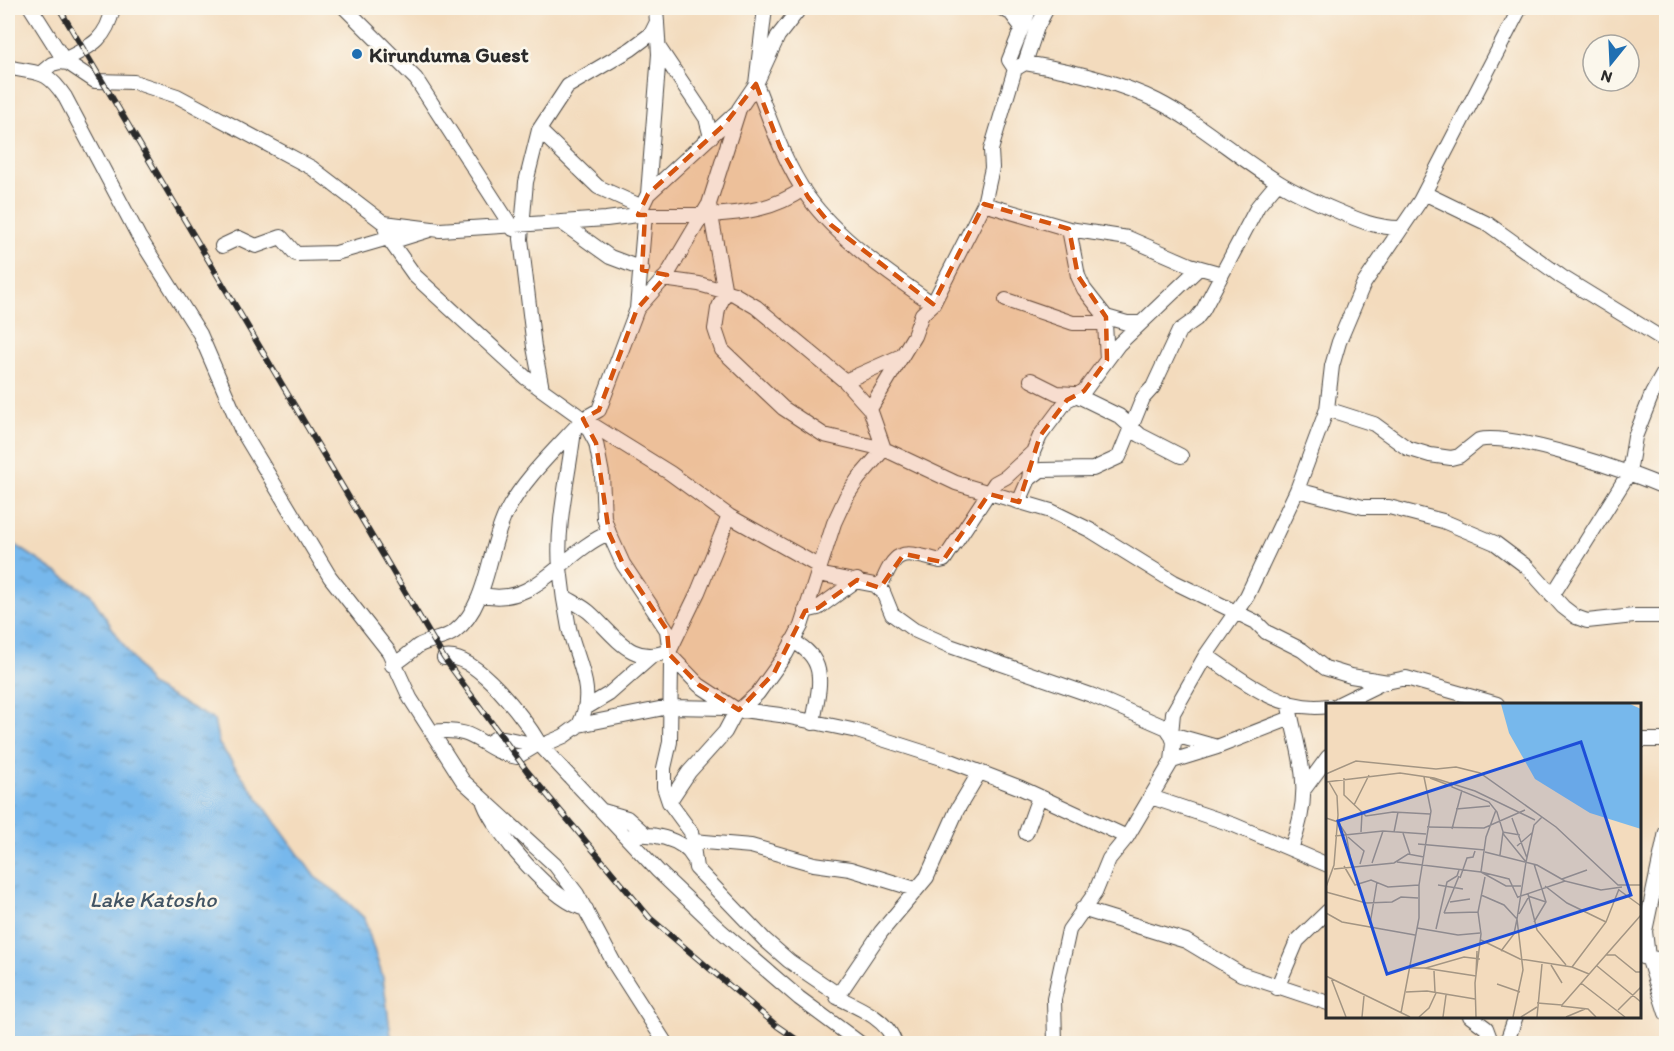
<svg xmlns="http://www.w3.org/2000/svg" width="1674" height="1051" font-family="Itim,sans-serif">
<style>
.water{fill:url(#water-ripples);stroke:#51728c;stroke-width:1.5}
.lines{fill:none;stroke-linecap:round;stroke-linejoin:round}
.street-casing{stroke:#494541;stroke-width:16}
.street{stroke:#fff;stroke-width:14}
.rail-casing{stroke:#2b2b2b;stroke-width:6}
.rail{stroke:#fbf7ec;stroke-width:4;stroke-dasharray:11;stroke-linecap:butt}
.marked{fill:#d5540f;fill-opacity:0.2;stroke:#d5540f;stroke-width:4.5;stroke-dasharray:12 8;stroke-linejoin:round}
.poi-dot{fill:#1f6fb2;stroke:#fbf7ec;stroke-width:2}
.labels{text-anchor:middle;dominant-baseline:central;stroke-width:5;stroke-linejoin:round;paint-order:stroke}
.poi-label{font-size:21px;font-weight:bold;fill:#2b2b2b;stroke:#fbf7ec;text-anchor:start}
.water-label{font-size:22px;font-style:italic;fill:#425565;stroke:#fbf7ec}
.inset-road{fill:none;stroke:#a39583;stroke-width:1.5}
.view{fill:#1d4ed8;fill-opacity:0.15;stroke:#1d4ed8;stroke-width:3}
.inset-edge{fill:none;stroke:#2b2b2b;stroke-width:3}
</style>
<defs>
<pattern id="water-ripples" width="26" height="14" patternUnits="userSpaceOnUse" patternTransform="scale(1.5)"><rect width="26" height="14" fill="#77b8ec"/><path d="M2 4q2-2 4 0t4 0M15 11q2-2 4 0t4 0" fill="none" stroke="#6296bf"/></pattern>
</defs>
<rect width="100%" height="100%" fill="#fbf7ec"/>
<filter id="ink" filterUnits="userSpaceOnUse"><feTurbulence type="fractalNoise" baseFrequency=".0167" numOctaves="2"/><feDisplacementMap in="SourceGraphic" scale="12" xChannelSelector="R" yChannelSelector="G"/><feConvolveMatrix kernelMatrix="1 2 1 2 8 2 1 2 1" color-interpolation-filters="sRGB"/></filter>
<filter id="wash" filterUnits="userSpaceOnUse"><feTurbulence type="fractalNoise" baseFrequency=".008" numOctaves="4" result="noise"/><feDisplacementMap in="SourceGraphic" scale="24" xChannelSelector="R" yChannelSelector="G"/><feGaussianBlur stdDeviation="1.35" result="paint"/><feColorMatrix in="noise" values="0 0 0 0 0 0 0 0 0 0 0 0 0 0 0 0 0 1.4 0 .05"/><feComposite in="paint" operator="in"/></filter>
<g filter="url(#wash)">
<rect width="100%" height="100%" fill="#f3dbbd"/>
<path class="water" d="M8 540 90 594 150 685 214 720 219 744 315 877 339 894 364 918 383 978 392 1043H8Z"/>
</g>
<g filter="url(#ink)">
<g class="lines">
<defs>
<path id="street" d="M31 8 64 60
M345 8 416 79 513 229
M765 8 756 84 739 109 709 204 667 275 637 309 599 410 583 419 596 443 602 474 604 518 609 533 623 564 667 630 671 662 670 742 664 768V787L669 802 691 832 696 868 765 940 789 961 836 993 837 997C858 1007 889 1020 895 1044
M800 8 778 36 756 84C771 122 784 163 808 197 838 239 891 275 933 304
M1001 8 1011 13 1021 26
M659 48 706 118 711 137
M60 62C89 47 106 42 113 8
M1025 63 1037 27 1047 8
M8 67C38 75 45 67 65 97L139 237 200 334 241 429 330 577 389 652 410 698 463 781 555 865 577 894 614 963 666 1044
M1015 69 1025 63C1067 70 1119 82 1157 101 1200 123 1237 157 1278 182 1296 193 1316 202 1335 210 1358 220 1376 228 1400 228
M41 73 52 64 60 62 68 63 95 81 134 82 177 96 312 168 384 223 440 230 606 219 638 215H703
M539 130 598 187 640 206
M1424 193 1488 224 1562 277 1666 341
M648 194 736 113
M984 204 1069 229 1128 238 1190 265 1222 274
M638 215 648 194 659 54 656 8
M710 215C743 213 775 209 803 189
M561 222 610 257 642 269
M384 223 388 238 415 276 526 378 583 419 670 473 729 516 820 567
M1069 229 1078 276 1084 289 1106 317
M222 246 239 238 256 246 281 237 296 254 336 253 388 238 400 239 429 230
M663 279 699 284 734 294 756 307 845 381 861 399 870 409 884 449 956 483 1051 511 1090 530 1174 582 1256 622 1266 632 1302 650 1325 668 1351 676 1388 682
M1006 300 1073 323H1105L1106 317 1127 323H1139
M637 309 645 215
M1105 323 1107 360
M1031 380 1057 393 1074 394 1119 416 1140 435 1181 456
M845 381 899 357
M542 389 534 347 521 239 526 182 539 130 568 86 631 49 651 34 657 22
M870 409 914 336 922 314 933 304 984 204 992 168 991 150 1015 69 1009 60 1030 8
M1327 409 1374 424 1407 448 1430 455 1451 458 1459 456 1479 440C1512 432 1632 472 1666 488
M574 430C569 475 556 523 560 568 562 588 565 608 569 628 577 662 597 691 579 725
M1029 479 1033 452 1040 436 1067 400 1084 391 1118 345 1199 268
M1297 490 1363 507H1389L1443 521 1495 543 1527 567 1563 607 1576 617 1587 621 1634 616H1666
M1019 502 1029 479 1041 470 1093 469 1119 457 1143 398 1153 387 1179 331 1196 319 1203 310 1258 206 1278 182
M818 574 875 585 883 592 892 614 914 630 950 646 1091 695 1167 728 1171 734 1217 747
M880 588C896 547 902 551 940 561L944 560 995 483 1006 477 1033 452
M480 594C535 610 563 551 609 533
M1552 596 1629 473 1635 437 1652 394 1666 369
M565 597C573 602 582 606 589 612 615 635 632 668 670 650L698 592 729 516
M805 611 818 608 857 580
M792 641C831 660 818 690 813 723
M669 654 699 685 734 708
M1206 655C1242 680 1281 713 1328 706
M444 658C476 651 526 721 541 746L658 871 720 930 799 998 861 1044
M392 665C403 660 409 653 418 646 430 639 444 640 455 631 489 605 488 546 507 511 525 477 558 447 583 419
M1288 702C1300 762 1314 788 1291 849
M1339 704 1382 683 1406 678 1497 704
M587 707 609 694 651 657
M433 732C479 726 479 750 517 757L537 745
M1640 740H1666
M486 744 496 738H504L541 746 564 736 579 725 669 707 727 708 780 715 857 731 951 761 1021 788 1127 837
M1172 761 1217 747 1291 718
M1305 788 1328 757
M1151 797 1234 825 1328 865
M669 802 689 772 725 732 734 715 758 693 786 654 801 626 834 523 846 497 858 479 884 449 824 435 783 408 722 350 715 329 718 309 725 293 709 204
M484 803C496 834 553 902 586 909
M603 811 627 818 645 834
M1666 832 1645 931 1648 957 1666 1013
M1026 833 1039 797
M627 837C649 831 683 838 694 859
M693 841 751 846 814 864 850 869 915 889
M1082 909 1186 941 1241 974 1328 1003
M1642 957 1666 960
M1277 988 1297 941 1328 911
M837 997 881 932 927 877 957 810 979 773
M1470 1016 1486 1028 1492 1044
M1055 1044 1054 999 1069 930 1095 893 1109 859 1127 837 1172 761 1174 742 1171 734 1173 713 1206 655 1247 596 1297 490 1327 409 1332 366 1339 342 1363 285 1420 201 1520 8
M1506 1044 1516 1016"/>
</defs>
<use href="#street" class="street-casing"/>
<use href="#street" class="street"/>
<defs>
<path id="rail" d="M59 8 444 658 527 771 650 918 777 1026 803 1044"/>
</defs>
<use href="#rail" class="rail-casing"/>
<use href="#rail" class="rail"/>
</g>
</g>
<path class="marked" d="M756 84 780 147 808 197 831 225 933 304 984 204 1069 229 1078 276 1106 317 1107 360 1084 391 1067 400 1040 436 1019 502 989 494 942 562 904 554 880 588 857 580 818 608 805 611 774 673 739 710 699 685 669 654 667 630 623 564 609 533 596 443 583 419 599 410 637 309 667 275 642 270 645 215H638L648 194 725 124Z"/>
<circle class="poi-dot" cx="357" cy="54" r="6"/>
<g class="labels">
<g class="poi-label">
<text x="369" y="54">Kirunduma Guest</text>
</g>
<g class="water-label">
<text x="153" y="899">Lake Katosho</text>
</g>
</g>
<g transform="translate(1326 703)">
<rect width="315" height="315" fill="#f3dbbd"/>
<path d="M175 1H304L315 6V126L264 110 209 76 183 30Z" fill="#77b8ec"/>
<path class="inset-road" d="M0 71 30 58 110 66 130 64 154 70 230 124 292 182H315M18 75V92L40 113 67 109 104 111M104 75 125 83M0 79 74 70 108 75 149 88 209 117M125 79 126 84 163 99 171 109 178 132 200 159 191 216 197 267 187 314M28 102 43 72M130 106 164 103M170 107 160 134 155 169 183 176 192 195M0 115 12 119 20 131 26 164M186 115 201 155M101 124 158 125 199 107M126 126 136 87M35 129 36 110M68 129 72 109M77 130 84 151M9 133 57 128 100 131M22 134 38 148 34 161M92 141 159 147M191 143 207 129M159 149 211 162 239 178M174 152 177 129 194 132M71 159 155 169 180 183H195M200 159 208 122 216 114M46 160 57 128M208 161 220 199 208 219M18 163 29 182 45 177 62 184 93 182M8 166 68 160 82 151 98 154M134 175 141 155 147 154 149 148M236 176 261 167M112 182 137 186M219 183 241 200 280 219M0 184 8 162 12 112 11 93 3 79M293 187 315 203M0 189 40 200 66 199 75 194 92 195M202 191 211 227 240 262M155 192 178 202 191 216 188 231 175 248M202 193 220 199M192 194 239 178 275 187 296 184M124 199 144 196M0 210 16 219 89 232M118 210 133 173M118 210 152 209M193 211 202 195M44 221 51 179M91 225 132 232 154 230M110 226 121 179 131 173 133 167M155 237 194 256 246 264 263 271M280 252H289L310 269H315M225 262 236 280M271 263 315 299M246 264 280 219 293 186M83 265H100L138 254 154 256M98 265 150 273M108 268 109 289M150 271 151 248M0 273 84 314M5 275 20 314M255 280 299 314M171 281 194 289M80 289 101 288 149 296M211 300 236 302 315 212M235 303 262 306 270 314M292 307 315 284M75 310 93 215V182L105 108 98 74M36 314 38 293M93 314 103 305 110 290M117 314 120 292M150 314 149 280 155 231 152 209 159 174M195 314 211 304M211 314 216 261M240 314 259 306"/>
<path class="view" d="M255 39 305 192 61 271 12 118Z"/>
<rect width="315" height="315" class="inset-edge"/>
</g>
<rect width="1674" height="1051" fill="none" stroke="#fbf7ec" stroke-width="30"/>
<g transform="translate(1611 63) rotate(198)"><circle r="28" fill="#fbf7ec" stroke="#a8a59f" stroke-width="1.5"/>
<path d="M0-4.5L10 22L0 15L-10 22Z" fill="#1f6fb2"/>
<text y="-9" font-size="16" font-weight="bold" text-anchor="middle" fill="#2b2b2b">N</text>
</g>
</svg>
